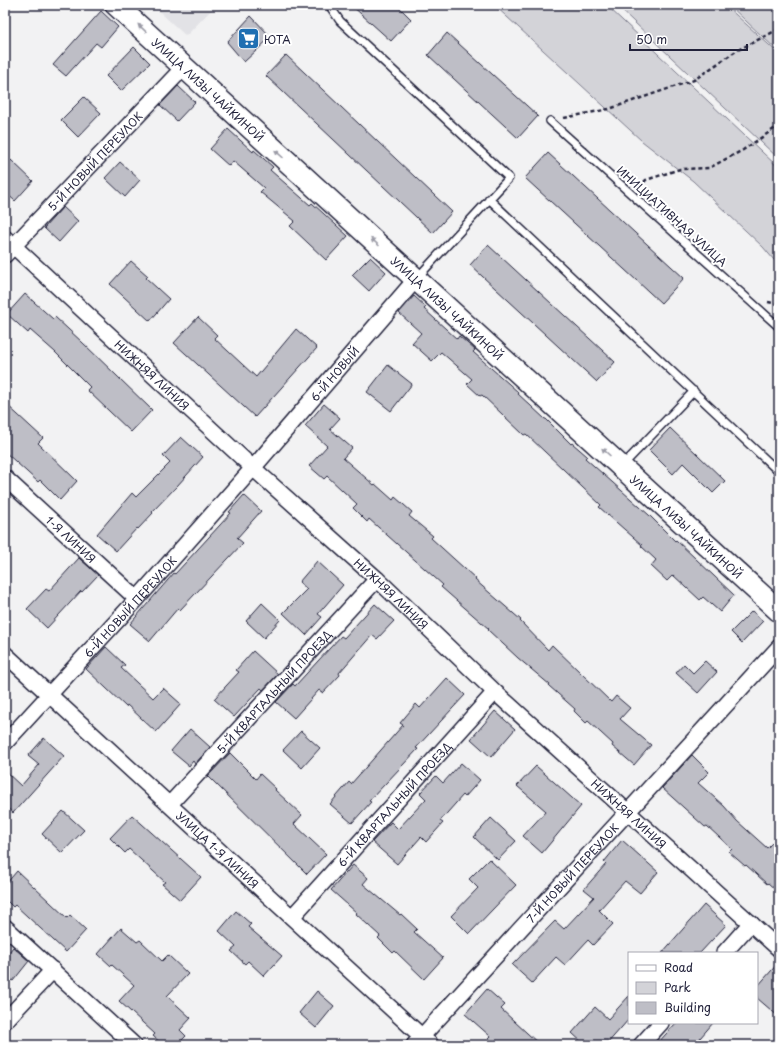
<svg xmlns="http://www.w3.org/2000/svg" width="784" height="1050" font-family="'Playpen Sans',sans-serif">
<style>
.built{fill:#e2e2e6}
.green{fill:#d3d3d8;stroke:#7a7a8a}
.building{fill:#bebec6;stroke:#22223b}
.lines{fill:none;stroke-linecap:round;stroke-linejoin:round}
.service-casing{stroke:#22223b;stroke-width:10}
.minor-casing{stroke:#22223b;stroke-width:18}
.secondary-casing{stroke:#22223b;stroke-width:24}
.path{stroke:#22223b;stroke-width:2.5;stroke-dasharray:4 3;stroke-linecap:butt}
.service{stroke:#fff;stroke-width:7}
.minor{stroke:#fff;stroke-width:15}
.secondary{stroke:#fff;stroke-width:21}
.oneway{fill:#9c9ca7}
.labels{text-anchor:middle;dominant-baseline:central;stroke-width:4;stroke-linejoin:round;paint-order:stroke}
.poi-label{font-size:11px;fill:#22223b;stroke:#fff;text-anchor:start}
.street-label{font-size:11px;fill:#22223b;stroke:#fff}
</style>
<rect width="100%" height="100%" fill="#f2f2f3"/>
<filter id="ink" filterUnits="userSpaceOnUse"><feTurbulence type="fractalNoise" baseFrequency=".025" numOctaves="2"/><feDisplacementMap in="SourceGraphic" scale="8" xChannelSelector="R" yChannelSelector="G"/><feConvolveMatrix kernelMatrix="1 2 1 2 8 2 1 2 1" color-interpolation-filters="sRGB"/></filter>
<g filter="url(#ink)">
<path class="built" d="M152 5H216L186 36Z"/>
<path class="green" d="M494 5H606L779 168V263L774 260 763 247 693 181 642 141Z
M616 5H725L779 54V159Z
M729 5H779V52Z"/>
<path class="building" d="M351 5H397L411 19 391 41Z
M101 11 118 27 101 47 96 43 66 76 53 65Z
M251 16 271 37 244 62 227 42Z
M447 33 538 116 518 138 428 55Z
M134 47 150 63 121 91 106 76Z
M286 55 452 212 433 233 266 76Z
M178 86 195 102 177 121 160 105Z
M84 97 101 113 78 137 61 120Z
M228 129 253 152 254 150 273 167 270 170 310 205 312 203 348 236 326 260 290 226 295 221 260 192 264 188 233 161 229 166 210 149Z
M548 153 684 278 661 303 525 178Z
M11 160 33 181 15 201 5 192V166Z
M120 162 140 180 125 197 105 178Z
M63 207 78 221 59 242 44 228Z
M488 245 615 362 597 382 470 265Z
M370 257 386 272 369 291 352 275Z
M131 261 148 276 146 278 169 299 150 321 110 284Z
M25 294 53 319 55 317 82 342 152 410 131 432 87 390 90 387 55 352 30 330 28 333 7 314Z
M414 296 426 307 424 309 457 339 459 336 475 350 473 352 518 392 517 393 545 419H546L571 444 572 443 587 456 585 458 649 515 675 541 676 540 734 595 720 612 703 597 700 600 673 575 667 581 651 566 656 560 641 546 642 545 599 507 601 505 526 434 524 435 482 395 480 396 467 384 472 379 441 352 432 361 412 343 421 333 399 313Z
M198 317 217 335 214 338 256 377 296 329 317 348 255 417 174 343Z
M388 365 412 384 391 411 367 392Z
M5 403 43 438 38 443 77 481 60 500 40 480 38 482 5 452Z
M324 404 340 418 330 429 352 448 343 458 374 485 375 484 393 500 395 497 412 512 409 516 433 536 431 538 476 579 475 580 521 620 520 621 548 650 552 645 611 702 616 696 630 708 620 719 651 745 634 765 612 746 613 744 588 721 586 723 574 711 575 709 549 686 550 685 518 658 488 630 489 629 441 587 443 585 369 519 367 522 353 508 357 504 327 476 324 479 309 466 327 446 305 426Z
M670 428 725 481 713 493 683 463 673 474 649 450Z
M181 437 203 457 177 486 152 512 153 513 138 529 137 528 116 551 97 534 132 493 136 497 170 463 163 456Z
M244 495 261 511 237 538 243 543 180 610 178 608 150 641 130 624 174 573 175 574 231 513 229 512Z
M79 558 98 575 82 592 81 591 47 628 27 609 46 589 49 591Z
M317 561 343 585 318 614 322 617 306 635 283 613 307 589 299 582Z
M262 603 280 620 264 638 246 621Z
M375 604 394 621 377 639 372 635 339 673 340 675 323 693 319 690 294 718 276 702 293 684 295 686 341 636 344 638Z
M752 611 763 621 742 643 731 632Z
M106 647 125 665 121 668 153 698 163 688 181 704 156 732 127 705 126 707 86 669Z
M253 651 278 674 263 690 261 688 234 717 214 699 239 672 236 670Z
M705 661 717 672 698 693 676 673 684 664 693 673Z
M447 678 465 695 416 748 418 749 369 801 371 802 352 823 330 804 349 782 351 784 403 725 400 723 416 704 420 708Z
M495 711 515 729 491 757 471 739Z
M190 729 210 747 195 764 193 761 189 766 171 751Z
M301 731 320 748 302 768 283 750Z
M44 738 64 756 13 813 5 806V771L21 786 39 765 28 756Z
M230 753 256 779 260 774 276 789 275 790 302 815 294 824 326 854 307 874 208 776Z
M692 755 709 772 698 783 724 806 737 821 767 848 779 836V893L768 883 767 884 746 865 745 866 729 852 732 849 707 826 705 827 662 788Z
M461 763 480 780 465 797 463 795 440 821 443 823 426 842 421 837 397 864 372 842 391 822 398 829 426 799 420 793 436 776 443 783Z
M536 766 581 806 542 853 523 836 546 811 517 786Z
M63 811 84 830 62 853 42 834Z
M132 815 201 877 180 900 162 884 165 882 129 849 125 853 110 838Z
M491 818 516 841 498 860 474 837Z
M622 840 658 872 640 893 625 881 599 910 613 924 593 945 588 940 565 965 556 957 532 983 512 965 555 921 564 929 594 897 584 889 606 864 604 862Z
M489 859 516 885 469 934 451 916 478 888 469 879Z
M353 865 368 878 363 884 400 915 401 914 417 929 414 932 443 958 424 979 395 951 393 953 378 938 380 936 356 914 357 913 331 890Z
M17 871 67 918 70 915 86 930 66 952 15 905 13 907 5 899V885Z
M704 905 726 925 700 953H662Z
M236 911 251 924 248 927 282 956 264 976 248 961 245 964 231 951 236 947 219 931Z
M121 928 137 942 140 940 162 961 168 955 188 974 167 996 191 1018 180 1030 186 1036 177 1045H163L153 1036 155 1034 119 1001 134 985 112 965 111 966 98 954Z
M13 947 29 961 13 981 5 975V957Z
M779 962V1017L757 998V987Z
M487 989 505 1005 501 1009 540 1045H497L488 1038 490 1036 465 1014Z
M317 991 334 1006 316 1028 299 1013Z
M629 996V1019L606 1045H585L572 1033 595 1007 608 1019Z
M676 1023H713L694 1045H656Z"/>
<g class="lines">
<defs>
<path id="service" d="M329 5 340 21 509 178 417 278
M550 121 779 327
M489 199 779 472
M623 465 694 391"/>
<g id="minor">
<path id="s1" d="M5 238 253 468 377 579 495 692 779 949"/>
<path id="s2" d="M5 255 184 67"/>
<path id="s3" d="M5 478 137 599"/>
<path id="s4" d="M5 654 431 1045"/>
<path id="s5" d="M5 743 137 599 253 468 416 279"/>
<path id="s6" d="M170 804 377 579"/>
<path id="s7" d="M292 917 495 692"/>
<path d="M5 927 134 1045"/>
<path d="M724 953 751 923"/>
<path d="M5 1021 53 970"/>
<path id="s8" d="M414 1045 779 647"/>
<path d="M641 1045 661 1023"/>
</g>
<g id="secondary">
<path id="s9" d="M116 5 779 611"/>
</g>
</defs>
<use href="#service" class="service-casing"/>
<use href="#minor" class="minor-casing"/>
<use href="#secondary" class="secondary-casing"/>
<path class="path" d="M564 118 609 109 694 80 736 51 779 29
M639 187 646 180 680 169 709 168 743 150 777 127 779 124
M768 302 779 304"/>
<use href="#service" class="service"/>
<use href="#minor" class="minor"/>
<use href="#secondary" class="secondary"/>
</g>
<defs><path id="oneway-solid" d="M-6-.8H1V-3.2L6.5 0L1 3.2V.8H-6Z"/></defs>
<g class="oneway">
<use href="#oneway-solid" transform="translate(142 28) rotate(-137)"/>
<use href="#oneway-solid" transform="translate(279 154) rotate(-138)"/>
<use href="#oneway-solid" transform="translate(375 242) rotate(-138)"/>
<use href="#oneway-solid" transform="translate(606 452) rotate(-138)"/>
</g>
</g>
<defs>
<symbol id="supermarket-square" viewBox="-11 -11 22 22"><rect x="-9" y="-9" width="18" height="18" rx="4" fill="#1f6fb2" stroke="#fff"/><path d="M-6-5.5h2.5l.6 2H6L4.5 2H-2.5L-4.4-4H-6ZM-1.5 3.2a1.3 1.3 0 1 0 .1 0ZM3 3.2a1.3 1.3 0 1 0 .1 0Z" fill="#fff"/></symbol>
</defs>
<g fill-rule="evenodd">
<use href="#supermarket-square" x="236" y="26" width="25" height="25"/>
</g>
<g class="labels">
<g class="poi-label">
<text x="264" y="39">ЮТА</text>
</g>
<g class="street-label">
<text stroke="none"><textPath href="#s9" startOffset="125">УЛИЦА ЛИЗЫ ЧАЙКИНОЙ</textPath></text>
<text stroke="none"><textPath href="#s2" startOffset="130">5-Й НОВЫЙ ПЕРЕУЛОК</textPath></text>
<text transform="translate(672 216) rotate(42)">ИНИЦИАТИВНАЯ УЛИЦА</text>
<text stroke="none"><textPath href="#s9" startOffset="449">УЛИЦА ЛИЗЫ ЧАЙКИНОЙ</textPath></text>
<text stroke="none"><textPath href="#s5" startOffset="495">6-Й НОВЫЙ</textPath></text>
<text stroke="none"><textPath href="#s1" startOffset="201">НИЖНЯЯ ЛИНИЯ</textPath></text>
<text stroke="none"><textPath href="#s9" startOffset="773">УЛИЦА ЛИЗЫ ЧАЙКИНОЙ</textPath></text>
<text stroke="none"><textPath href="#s3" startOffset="90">1-Я ЛИНИЯ</textPath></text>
<text stroke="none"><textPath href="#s1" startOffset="525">НИЖНЯЯ ЛИНИЯ</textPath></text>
<text stroke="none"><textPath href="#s5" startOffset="185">6-Й НОВЫЙ ПЕРЕУЛОК</textPath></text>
<text stroke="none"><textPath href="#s6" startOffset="153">5-Й КВАРТАЛЬНЫЙ ПРОЕЗД</textPath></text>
<text stroke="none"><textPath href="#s7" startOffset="152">6-Й КВАРТАЛЬНЫЙ ПРОЕЗД</textPath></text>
<text stroke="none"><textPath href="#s1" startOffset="849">НИЖНЯЯ ЛИНИЯ</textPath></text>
<text stroke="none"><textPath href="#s4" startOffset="289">УЛИЦА 1-Я ЛИНИЯ</textPath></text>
<text stroke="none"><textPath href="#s8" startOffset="234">7-Й НОВЫЙ ПЕРЕУЛОК</textPath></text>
</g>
</g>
<rect width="784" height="1050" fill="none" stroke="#fff" stroke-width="20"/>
<rect x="10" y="10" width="764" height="1030" fill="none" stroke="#22223b" stroke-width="1.5" filter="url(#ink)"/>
<rect x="628" y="952" width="130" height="72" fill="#ffffff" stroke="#a7a7b1"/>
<rect x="636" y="965" width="20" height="6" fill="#ffffff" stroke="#a7a7b1"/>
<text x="664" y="972" font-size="12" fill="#22223b">Road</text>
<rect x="636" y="982" width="20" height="12" fill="#d3d3d8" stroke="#a7a7b1"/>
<text x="664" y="992" font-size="12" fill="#22223b">Park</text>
<rect x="636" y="1002" width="20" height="12" fill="#bebec6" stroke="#a7a7b1"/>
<text x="664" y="1012" font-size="12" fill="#22223b">Building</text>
<path d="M630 44v6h117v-6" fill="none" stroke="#22223b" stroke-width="2"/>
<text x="636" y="44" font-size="12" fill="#22223b" stroke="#ffffff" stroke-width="3" paint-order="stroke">50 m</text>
</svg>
